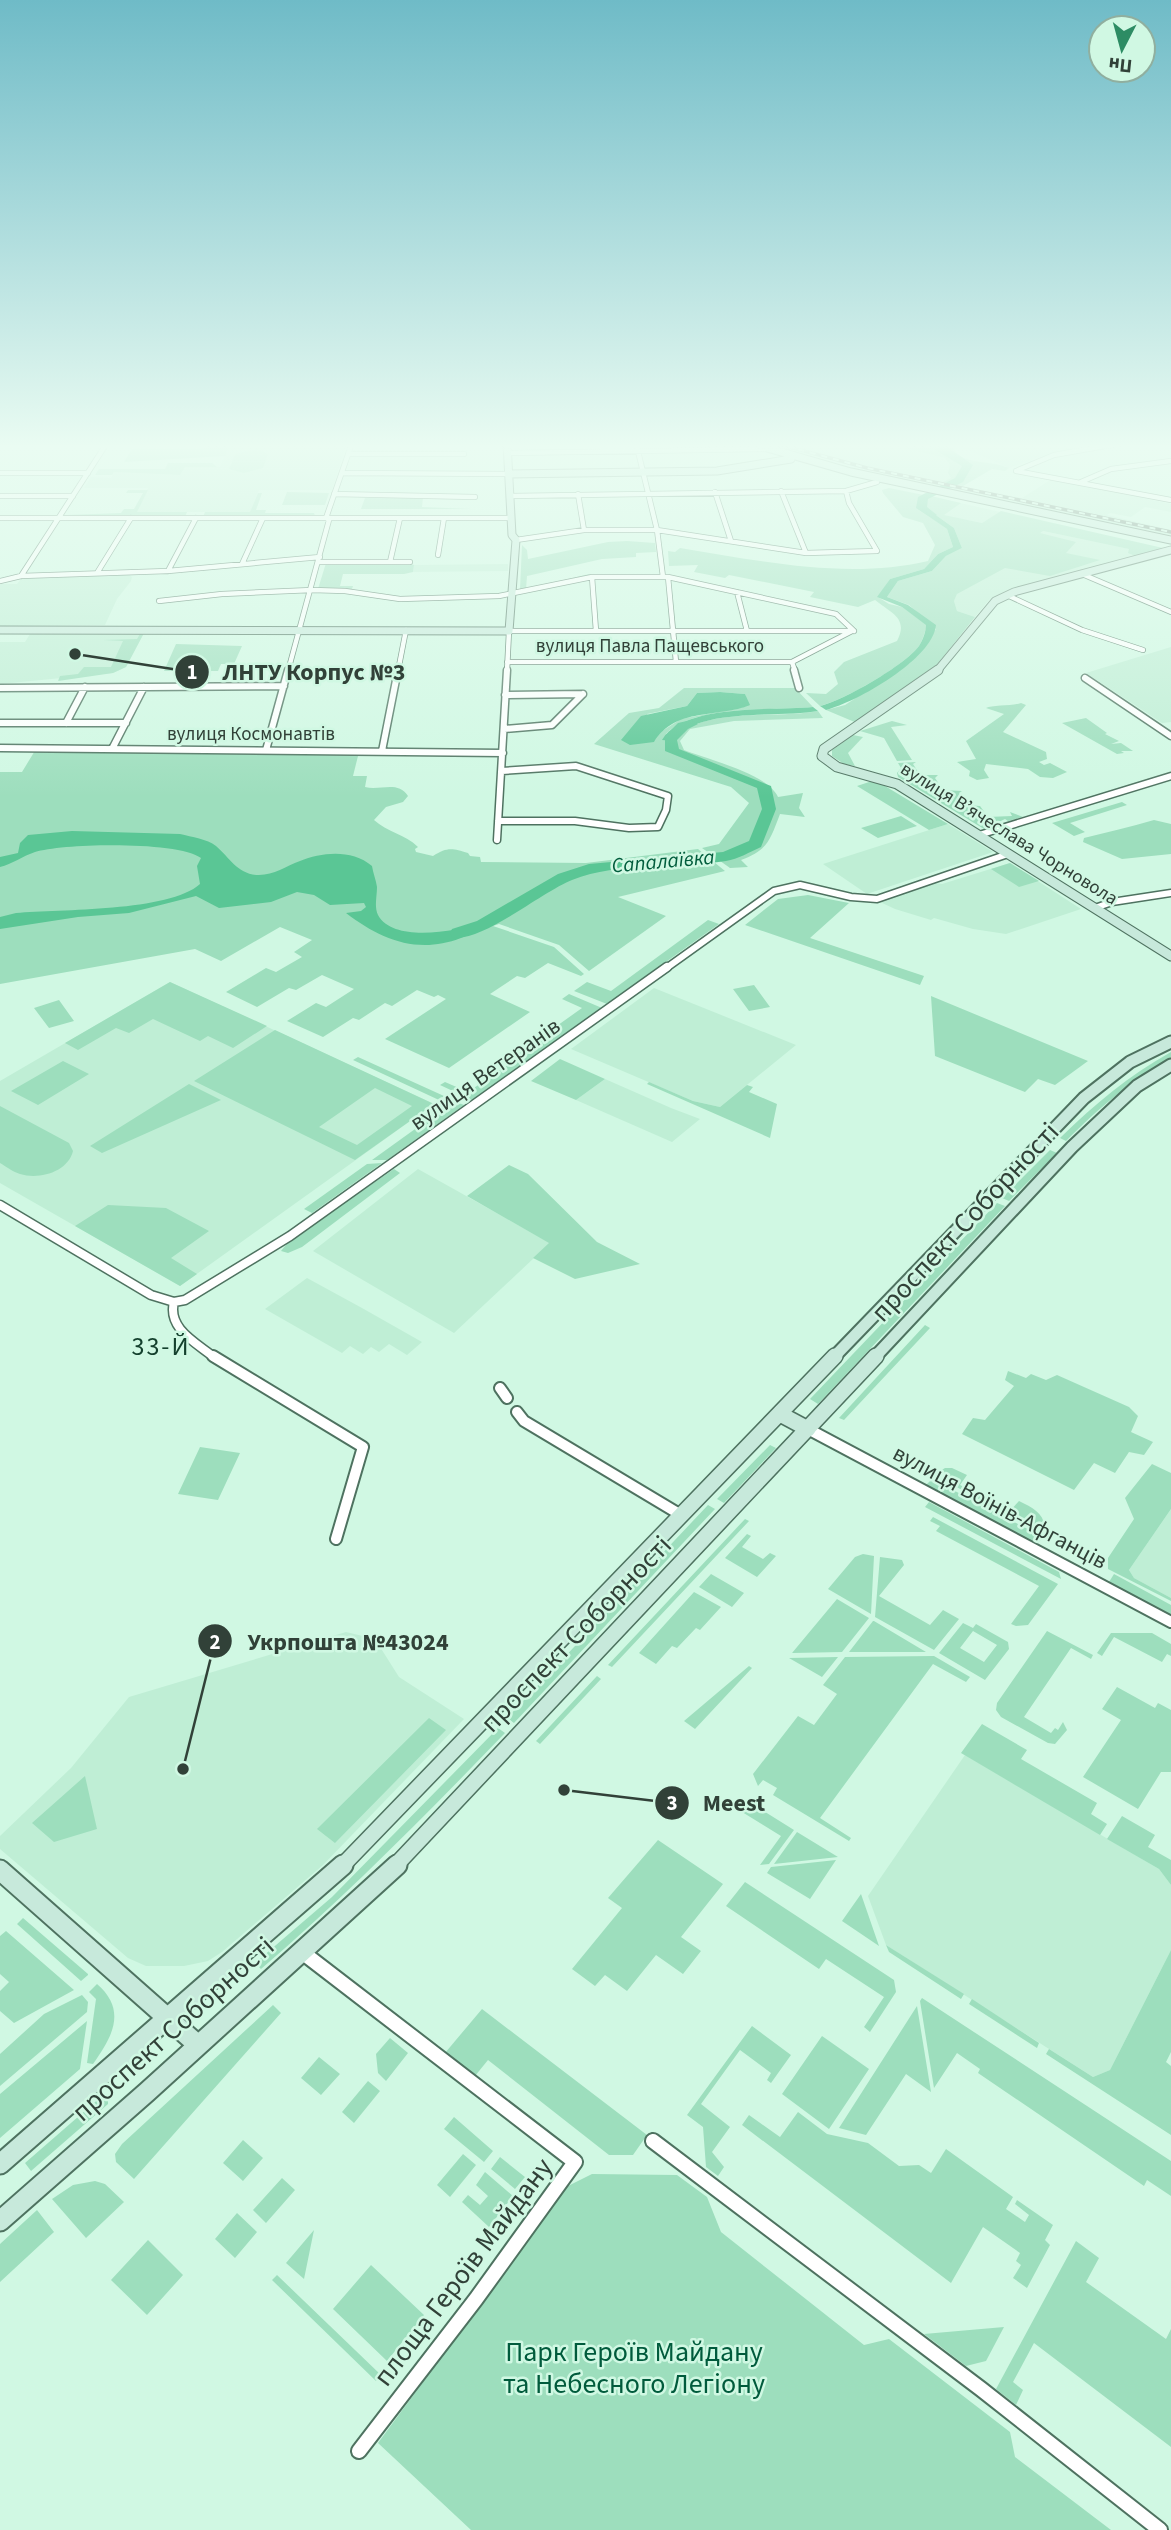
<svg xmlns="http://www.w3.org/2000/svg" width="1171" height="2530" font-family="'Source Sans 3',sans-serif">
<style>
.built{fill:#bfeed5}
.green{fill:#9ddebd;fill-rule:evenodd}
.water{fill:#5ac695}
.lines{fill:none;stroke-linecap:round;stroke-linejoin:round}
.river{fill:#5ac695;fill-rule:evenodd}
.street-far4-casing{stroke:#4e7260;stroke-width:6}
.street-far3-casing{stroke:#4e7260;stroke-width:9}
.street-far2-casing{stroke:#4e7260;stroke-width:11}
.street-far1-casing{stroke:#4e7260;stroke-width:14}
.street-casing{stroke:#4e7260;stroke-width:18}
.secondary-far4-casing{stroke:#4e7260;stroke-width:9}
.secondary-far3-casing{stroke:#4e7260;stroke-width:11}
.secondary-far2-casing{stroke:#4e7260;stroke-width:15}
.secondary-far1-casing{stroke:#4e7260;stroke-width:18}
.secondary-casing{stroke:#4e7260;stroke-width:23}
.street-far4{stroke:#fff;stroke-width:4.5}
.street-far3{stroke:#fff;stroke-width:6}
.street-far2{stroke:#fff;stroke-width:8}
.street-far1{stroke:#fff;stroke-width:10}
.street{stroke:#fff;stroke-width:14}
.secondary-far4{stroke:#c7e9db;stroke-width:7}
.secondary-far3{stroke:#c7e9db;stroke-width:9}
.secondary-far2{stroke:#c7e9db;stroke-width:11}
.secondary-far1{stroke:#c7e9db;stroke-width:15}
.secondary{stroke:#c7e9db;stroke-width:19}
.rail-casing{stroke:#637a6d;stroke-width:3.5}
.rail{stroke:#d0f8e3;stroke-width:2;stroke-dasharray:6;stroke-linecap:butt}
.labels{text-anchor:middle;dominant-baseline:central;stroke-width:5;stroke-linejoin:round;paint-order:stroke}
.far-street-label{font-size:19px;fill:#314138;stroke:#d0f8e3}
.far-water-label{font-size:21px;font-style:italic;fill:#005c3c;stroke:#d0f8e3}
.street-label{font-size:23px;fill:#314138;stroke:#d0f8e3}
.quarter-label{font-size:26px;letter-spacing:2px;fill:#14402d;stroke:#d0f8e3}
.near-street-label{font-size:28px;fill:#314138;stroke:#d0f8e3}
.near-park-label{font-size:28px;fill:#005b3c;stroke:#d0f8e3}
.leader{fill:none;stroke:#314138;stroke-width:2.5}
.callout-dot{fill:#314138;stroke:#d0f8e3;stroke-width:2.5}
.mark-label{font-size:21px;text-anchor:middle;font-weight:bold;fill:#fff}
.callout-label{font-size:24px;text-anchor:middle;font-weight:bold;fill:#314138;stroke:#d0f8e3;stroke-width:5;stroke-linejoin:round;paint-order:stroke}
</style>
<rect width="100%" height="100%" fill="#d0f8e3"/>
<path class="built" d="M266 443H347L332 490H259L250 512H136L148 488H84L91 477 111 478 114 472 180 475 184 467H220L229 446 277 444Z
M756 443H895L945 458 950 465 951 478 944 483 1022 498 1052 479 1144 496 1142 498 1171 504V512L1145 507 1131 517 1110 513 1107 515 1171 530V536L852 470Z
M953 443H1064L1076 449 1046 455 1009 468Z
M960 503 1000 512 982 523 942 515Z
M1024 527 1144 552 1145 554 1008 590 989 600 975 617 957 611 954 601 957 594Z
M508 564V571L413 572 414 565Z
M128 574 132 577 131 581 117 599 105 625 0 626V584H17L21 579Z
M144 633 126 667 113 673 0 684V642H25L30 634Z
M1171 647V722L1162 723 1086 673Z
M948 824 993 852 867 894 823 864Z
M1010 863 1081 909 1006 934 973 929 934 918 931 920 895 909 880 902 934 883 942 884Z
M170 982 434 1104 180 1286 0 1183V1081Z
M654 988 796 1045 720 1107 693 1101 571 1049Z
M605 1079 671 1108 700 1119 672 1142 576 1100Z
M418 1169 550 1243 454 1333 313 1251Z
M307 1278 362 1308 422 1342 407 1355 389 1344 379 1352 371 1347 363 1354 350 1346 342 1353 265 1309Z
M1171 1509V1598L1134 1578 1129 1570Z
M346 1632 375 1639 399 1677 464 1719 323 1865 222 1952 208 1961 184 1966H146L128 1958 0 1849V1836L71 1768 129 1697Z
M965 1755 1159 1869 1171 1885V1950L1110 2070 1093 2077 886 1945 868 1896Z"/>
<path class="green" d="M916 443H953L956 454C974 465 990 460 1009 468L1005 471 992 469 963 486 943 482 951 478 948 473 950 465 945 458 905 448Z
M205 444H253L229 446 225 456 124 462 132 449H203Z
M257 449 268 454 263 468 244 473 229 469 235 454Z
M168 463H212L217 467H185L180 475 114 472 112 475H95L99 469H165Z
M889 488 924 495 920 497 918 508 947 529 953 547 938 554 924 569 890 579 878 597 889 604 902 607 927 625C925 631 923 640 919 646 904 666 844 700 820 706L806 693 826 694 838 684 834 672 844 662 897 641C909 618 891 613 875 600L858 607 810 597 814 592 729 575 725 578 694 572 698 565 669 566 668 551 675 552 680 548C761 561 847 580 928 561L935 545 923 523 903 517 883 493 882 490Z
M128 490H148L137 512H187L185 517 67 515 121 513 124 509H134L143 493H126Z
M287 492 329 493 325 505H282Z
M258 493H262L256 510H266L265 513H314L315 516 203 517 205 512H250Z
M931 496 961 503 944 515 982 523 1001 511 1163 548 1135 556 1128 553 1129 549 1043 531 1040 533 1076 542 1066 553 1100 560 1050 576 1005 568 957 594 954 601 957 611 975 617 931 672 857 723 826 710 845 705 910 663 936 629 909 605 887 597 898 581 932 571 946 556 962 548 954 528 926 508 927 498Z
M423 497 422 507 471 509H361L365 498Z
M627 541 655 543 656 552 636 553V557L602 559 527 576 526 589 589 574 592 576 520 590 522 545 527 550 528 559 608 542Z
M326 563H409L414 565 413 572 404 574H343L340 586H353L352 589H318Z
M99 633H144L126 667 113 673 58 681 60 676 78 674 84 667H111L123 641 103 640 137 639 140 634Z
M176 644 242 646 234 664H221L218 671H164Z
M684 688H795L813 707C773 711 696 704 666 734L677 736C707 707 779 719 818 711L823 718 734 721 690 729 680 741 684 750C707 759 768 774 778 797L803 793 799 808 805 817 780 814C770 840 768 850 741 860L748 867 730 868 702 848 719 844 749 803 731 787 594 744 629 713 659 708ZM720 692 745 694 748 706 681 719 659 733 647 714 687 706 697 693Z
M1021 703 1026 705 1003 732 1046 752 1047 759 1039 762 1044 765 1050 763 1067 772 1053 778 1040 777 1028 769 986 764 984 770 989 778 977 780 969 776 970 771 957 762 976 759 966 741 1004 714 986 708C992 705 1012 706 1021 703Z
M1086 718 1107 733 1105 734 1119 741 1111 744 1121 743 1133 751H1121L1124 753 1117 754 1062 723Z
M892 721 907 725 891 727 912 760 897 761 884 738 860 731Z
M853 735 863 737 848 753 855 766 844 764 832 756V750Z
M36 749 359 752 353 776H367L365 787C380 791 398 780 408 796L403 802 386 807 374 820C387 832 405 834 418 847L415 849 416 852 433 856C447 847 452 848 468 853L470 856 480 857 481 862 586 863 698 849 725 871 618 897 666 916 589 971 559 945 499 924 493 926 554 947 584 974 581 976 548 963 525 978 517 976 490 994 530 1012 449 1068 385 1039 446 999 438 995 434 997 417 990 392 1006 385 1003 359 1020 353 1018 323 1037 287 1021 316 1003 326 1007 354 989 322 975 296 990 289 988 257 1007 226 992 266 968 276 972 302 957 294 952 312 940 280 927 221 961 195 949 0 984V772H22Z
M916 762 913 764 920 775H938L935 778 943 790 962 791 959 793 966 805 980 806 988 817 1012 816 1010 812 1023 817 1008 821 1005 819 984 829 898 777 897 773 901 768 898 763Z
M875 780 948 824 929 830 857 786Z
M1122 802 1127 805 1070 823 1085 832 1074 836 1052 823Z
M901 816 917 826 878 838 861 828Z
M1154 820 1171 824V854L1122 859 1083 842 1084 838C1107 832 1130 827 1154 820Z
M1010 863 1039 881 1019 887 991 869Z
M808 895 849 903 810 938 924 976 920 985 745 925 778 899Z
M708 920 719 924 607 1004 574 991 587 982 611 991Z
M170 982 267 1026 233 1048 208 1036 200 1041 153 1019 129 1033 116 1028 78 1050 65 1043Z
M754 985 770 1007 749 1011 733 989Z
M569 994 602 1008 472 1100 440 1085 445 1082 468 1092 519 1057 516 1055 582 1008 562 999Z
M931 996 1088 1061 1055 1085 1038 1079 1025 1092 935 1056Z
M59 1000 74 1021 49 1028 34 1008Z
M275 1030 434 1104 355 1160 194 1081ZM375 1088 412 1106 357 1145 319 1127Z
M1171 1052V1059C1129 1082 1100 1107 1066 1141L1060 1138C1095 1104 1128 1076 1171 1052Z
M358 1057 444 1096 439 1100 353 1060Z
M560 1059 605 1079 576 1100 531 1081Z
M63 1061 89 1074 38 1105 11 1091Z
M649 1082 693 1101 720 1107 747 1085 753 1087 749 1092 777 1104 770 1138 647 1084Z
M189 1084 221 1100 102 1153 90 1146Z
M454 1101 464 1105 387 1160H372Z
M0 1106 69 1143 73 1151C68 1172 39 1180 20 1174 13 1172 7 1167 0 1163Z
M1050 1150 1057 1153 1009 1201 1002 1198Z
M382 1163 312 1213 304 1209 367 1164Z
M509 1165 528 1174 597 1242 640 1264 575 1279 533 1258 549 1243 467 1196Z
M394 1169 400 1173 302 1247 288 1253 281 1251 290 1240Z
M997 1203 1005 1206 818 1404 810 1399Z
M108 1205 166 1208 209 1231 171 1258 197 1274 180 1286 75 1226Z
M925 1325 930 1328 844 1420 839 1418Z
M1008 1371 1026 1378 1031 1374 1046 1380 1057 1375 1129 1407 1138 1416 1131 1432 1153 1442 1144 1455 1129 1452 1115 1473 1094 1463 1074 1490 962 1434 973 1418 985 1420 1014 1386 1005 1380Z
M770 1445 776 1448 724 1503 717 1499Z
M200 1447 240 1453 218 1500 178 1494Z
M1152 1464 1171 1473V1509L1129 1570 1134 1578 1171 1598V1601L1108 1569V1558L1134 1519 1125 1498Z
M945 1468H952L967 1475 960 1485 1010 1511 1019 1501C1035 1509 1046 1514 1045 1534L934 1475Z
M932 1479 1043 1537 1037 1544 926 1485Z
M929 1502 1059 1572 1061 1579 925 1507Z
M708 1505 715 1509 514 1723 507 1718Z
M933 1517 1058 1584 1028 1625 1016 1626 1011 1624 1039 1586 936 1531 940 1526 930 1521Z
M745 1519 749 1521 612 1667 608 1665Z
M747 1534 751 1536 742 1547 763 1559 770 1553 776 1556 757 1577 725 1558Z
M863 1554 874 1556 871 1614 828 1589 855 1557Z
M880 1557 902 1560 904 1565 879 1596 930 1625 943 1610 959 1619 934 1650 875 1617Z
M711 1574 744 1593 732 1607 699 1587Z
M1114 1574 1171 1605V1615L1109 1582Z
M694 1592 721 1607 700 1630 696 1628 677 1648 672 1646 656 1664 639 1653Z
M837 1599 869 1618 842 1652 792 1653Z
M873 1621H874L926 1652H849Z
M963 1623 973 1628 976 1624 1008 1642 1009 1649 985 1680 939 1653ZM973 1631 997 1645 984 1662 960 1648Z
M1047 1631 1093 1655 1091 1659 1071 1648 1024 1717 1051 1733 1055 1728 1058 1730 1063 1722 1067 1730 1055 1744 1048 1743 1001 1717 996 1710 997 1703Z
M1111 1633H1152L1171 1644V1656L1167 1654 1162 1662 1114 1637 1102 1656 1097 1653Z
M934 1656 970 1677 966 1682 933 1664 820 1818 851 1838 849 1841 773 1795 777 1788 763 1780 758 1786 753 1774 798 1716 814 1725 837 1694 823 1685 845 1657Z
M838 1657 822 1677 789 1658Z
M749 1666 752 1668 695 1729 684 1721Z
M597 1676 601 1679 540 1744 536 1741Z
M1117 1687 1155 1708 1158 1703 1171 1710V1772H1161L1138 1809 1083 1777 1121 1720 1102 1709Z
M429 1718 446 1730 335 1843 317 1829Z
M982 1724 1027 1750 1021 1759 1097 1803 1091 1814 1107 1824 1100 1835 961 1753Z
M498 1728 505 1733C426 1815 347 1895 261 1969L255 1963 332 1897Z
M85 1776 97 1829 54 1842 32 1823Z
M751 1803 794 1830 769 1864 760 1865 781 1836 734 1807Z
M1122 1816 1155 1835 1148 1847 1171 1860V1885L1159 1869 1107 1839Z
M797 1832 838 1857 774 1864Z
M658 1840 723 1884 681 1937 701 1951 683 1974 656 1955 627 1991 605 1975 595 1986 572 1969 622 1908 608 1898Z
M836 1860 810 1899 767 1873 771 1867Z
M745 1882 894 1980 896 1992 870 2032 864 2027 884 1997 826 1959 819 1969 726 1906Z
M861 1894 879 1946 842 1921Z
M23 1918 88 1974V1975L81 1981 17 1924Z
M6 1931 74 1990 14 2023 0 2011V1991L9 1982 0 1974V1936Z
M886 1945 964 1994 961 1999 889 1952Z
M1171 1950V2052L1166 2062 1171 2066V2135L1046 2054 1049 2049 1093 2077 1110 2070Z
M97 1984C127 2010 113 2036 93 2064L87 2063 96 1999 89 1992Z
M82 1995 88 2002 87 2012 0 2086V2054L44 2014Z
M922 1998 1171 2161V2196L1147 2180 1144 2186 978 2073 980 2069 957 2053 934 2088 920 2001Z
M972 1999 1039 2043 1037 2048 969 2004Z
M273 2005 281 2013 134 2179 116 2162 115 2154 122 2144Z
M917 2006 931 2092 906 2074 866 2135 839 2128Z
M482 2009 647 2135 633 2155H609L488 2060 475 2076 445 2053Z
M87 2021 80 2069 0 2138V2094Z
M752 2026 791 2055 771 2083 767 2080 771 2073 740 2050 701 2104 730 2127 712 2152 724 2167 718 2176 706 2167 703 2127 687 2115Z
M822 2036 869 2069 829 2129 782 2094Z
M390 2038 408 2053 386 2081 378 2073 376 2054Z
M319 2057 340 2074 321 2095 301 2078Z
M368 2081 380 2091 354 2123 342 2112Z
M108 2095V2104L31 2171 25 2163 102 2096Z
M798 2112 827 2134 868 2143 899 2166 919 2165 931 2173 946 2149 1013 2197 1006 2209 1025 2222 1029 2215 1015 2204 1017 2200 1053 2225 1045 2240 1050 2245 1027 2288 1013 2278 1021 2265 1016 2261 1020 2253 983 2227 951 2283 742 2125 749 2115 780 2137Z
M454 2117 493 2151 484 2162 444 2129Z
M243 2140 263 2158 243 2181 223 2163Z
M463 2154 476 2165 450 2197 437 2185Z
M500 2157 525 2177 515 2189 491 2169Z
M485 2172 513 2196 489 2227 462 2202 468 2195 480 2205 488 2196 476 2185Z
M592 2174 677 2175 707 2197 721 2232 864 2345 889 2339 1010 2432 1015 2457 1111 2530H471L378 2443 568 2186Z
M282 2178 295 2190 266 2223 253 2210Z
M95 2181 105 2184 124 2202 86 2238 52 2199 73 2185Z
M37 2210 54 2232 0 2282V2244Z
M237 2213 257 2232 235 2258 215 2239Z
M314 2230 304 2279 286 2263Z
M148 2240 183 2275 147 2315 111 2280Z
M1076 2241 1099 2258 1086 2282 1166 2339 1171 2329V2447L1034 2343 1013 2382 1023 2390 1016 2405 996 2389Z
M371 2265 424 2315 387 2361 333 2309Z
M277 2275 381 2375 376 2381 272 2280Z
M1004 2327 986 2361 966 2366 924 2334Z"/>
<path class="water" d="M924 495 931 496 927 498 926 508 954 528 962 548 946 556 932 571 898 581 887 597 908 605 936 625C933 659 857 702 826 710L820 706C843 701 905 665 919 646 923 640 926 631 926 625L902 607 877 597 890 579 924 569 938 554 953 547 947 529 918 509 920 497Z
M720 692 745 694 750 705C719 718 675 707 654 742L630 745 621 740 641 716 687 706 697 693Z
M813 707 818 711C783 718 693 707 674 741L662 740C684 703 775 711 813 707Z
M72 831 180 834C192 837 207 839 216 846 230 858 238 875 259 875 274 875 286 866 300 861 322 852 352 849 372 866 373 873 376 880 377 887 377 896 374 907 378 915 394 944 457 930 483 924L486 928C476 930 469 935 461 938 417 955 380 939 346 913L361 911 366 907 364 903 330 905 314 895 297 892 271 902 219 908 196 896 129 913 78 917 0 929V917L16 913C60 909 169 912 200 884L197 866 201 858C180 841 63 843 35 852 23 856 12 864 0 867V857L18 853 20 843 28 835Z"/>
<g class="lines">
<path class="river" d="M924 443 943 444 973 465 963 482 928 499 927 507 937 515 932 518 916 508 918 497 955 478 962 466Z
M691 720 698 724 688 729 677 740 679 749 771 786 776 809 761 847C750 852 738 859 726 861 676 869 620 861 572 880 543 891 480 944 452 937L450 933 452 929 477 921 558 874 589 864 723 852 749 841 762 809 757 788 665 751V736L678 723Z"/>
<defs>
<path id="street-far4" d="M636 443 657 530 663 577
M507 453 765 449
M348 454H464
M1018 470 1054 455 1122 443
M1016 471 1171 500
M0 473H88
M342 473 508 474
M1081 482 1111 469 1171 461
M781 491 806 553
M715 492 731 541
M334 494 475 497
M578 494 584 530
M0 496H73
M510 496 846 491 877 482
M0 518H511
M516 540 584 530H657L806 553 877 551 849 503 846 491
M438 555 444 518
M318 562H410
M390 562 400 518
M242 564 263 518
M168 571 196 518
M97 573 131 518
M1082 574 1171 612
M21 576 107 443
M592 577 596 631
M668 577 676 662
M0 581 21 576 168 571 320 557
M737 592 747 631
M1007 595 1082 630 1143 650
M159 601 222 594 312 590 345 591 400 599 499 596 592 577H668L836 614 854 631
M507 662H792
M288 671 329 520 326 518 352 443
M398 671 406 630
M507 671 509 631H854
M795 671 792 662 852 631"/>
<path id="street-far3" d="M794 670 799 688
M1085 678 1171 736
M0 688 284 686
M505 695 583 694
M0 723H126
M66 723 85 687
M504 729 552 725 583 694
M0 748 503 753
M112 749 144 687
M266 750 288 670
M382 751 398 670
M498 821H575L629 828 658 827 666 810 668 796 576 766 502 771
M979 835 1171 776
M497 840 507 670
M1095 908 1112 902 1171 893
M665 969 774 891 800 885 851 897 877 899 1008 854"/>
<path id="street-far2" d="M0 1205 151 1295 174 1302 185 1300 290 1236 667 967
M174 1302C167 1329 197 1343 215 1358"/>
<path id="street-far1" d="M213 1356 363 1447 336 1539
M500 1388 507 1398
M517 1412 524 1421 681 1515
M808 1429 1171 1622"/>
<path id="street" d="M302 1952 575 2162 476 2299 359 2451
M653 2141 981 2389 1160 2530"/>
<path id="secondary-far4" d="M750 443 851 472 1171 540
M508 474 717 471 791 459
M0 630 509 631 516 540 512 535 507 443
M937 671 995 601 1014 592 1171 550"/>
<path id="secondary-far3" d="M938 670 824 749 822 756 837 767 897 784 1171 956"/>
<path id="secondary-far2" d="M833 1358 1084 1098 1130 1062 1171 1042
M874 1358 1072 1147 1137 1086 1171 1065"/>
<path id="secondary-far1" d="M780 1414 808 1429
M342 1866 835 1356
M395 1866 876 1356"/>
<path id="secondary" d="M0 1870 198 2045
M0 2164 343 1865
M0 2221 147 2092 397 1865"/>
</defs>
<use href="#street-far4" class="street-far4-casing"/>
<use href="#street-far3" class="street-far3-casing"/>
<use href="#street-far2" class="street-far2-casing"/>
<use href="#street-far1" class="street-far1-casing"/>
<use href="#street" class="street-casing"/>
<use href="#secondary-far4" class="secondary-far4-casing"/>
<use href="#secondary-far3" class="secondary-far3-casing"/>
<use href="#secondary-far2" class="secondary-far2-casing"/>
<use href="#secondary-far1" class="secondary-far1-casing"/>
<use href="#secondary" class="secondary-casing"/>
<use href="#street-far4" class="street-far4"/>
<use href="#street-far3" class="street-far3"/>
<use href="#street-far2" class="street-far2"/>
<use href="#street-far1" class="street-far1"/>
<use href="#street" class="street"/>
<use href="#secondary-far4" class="secondary-far4"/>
<use href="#secondary-far3" class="secondary-far3"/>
<use href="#secondary-far2" class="secondary-far2"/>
<use href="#secondary-far1" class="secondary-far1"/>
<use href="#secondary" class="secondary"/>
<defs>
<path id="rail" d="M775 443 867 468 1171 532"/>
</defs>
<use href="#rail" class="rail-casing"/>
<use href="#rail" class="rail"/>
</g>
<linearGradient id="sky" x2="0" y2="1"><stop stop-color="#6fbbc7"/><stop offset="0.56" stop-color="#eafcf2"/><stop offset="1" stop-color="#eafcf2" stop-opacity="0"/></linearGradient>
<rect width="1171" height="797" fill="url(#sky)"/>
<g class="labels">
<g class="far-street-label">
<text x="650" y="646">вулиця Павла Пащевського</text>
<text x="251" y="734">вулиця Космонавтів</text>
<text transform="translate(1009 834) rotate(32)">вулиця Вʼячеслава Чорновола</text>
</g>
<g class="far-water-label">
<text transform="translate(663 861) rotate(-5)">Сапалаївка</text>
</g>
<g class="street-label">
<text transform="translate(485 1074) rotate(-35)">вулиця Ветеранів</text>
<text transform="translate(1000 1507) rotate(28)">вулиця Воїнів-Афганців</text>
</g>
<g class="quarter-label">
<text x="161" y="1346">33-Й</text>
</g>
<g class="near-street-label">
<text transform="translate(965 1222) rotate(-47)">проспект Соборності</text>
<text transform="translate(576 1634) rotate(-46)">проспект Соборності</text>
<text transform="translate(173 2029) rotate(-42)">проспект Соборності</text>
<text transform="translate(463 2272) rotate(-53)">площа Героїв Майдану</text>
</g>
<g class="near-park-label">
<text x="634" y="2352">Парк Героїв Майдану<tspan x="634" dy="32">та Небесного Легіону</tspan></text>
</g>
</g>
<path class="leader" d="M75 654L192 672M183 1769L215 1641M564 1790L672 1803"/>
<g class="callout-dot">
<circle cx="75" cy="654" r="7"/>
<circle cx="183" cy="1769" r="7"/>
<circle cx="564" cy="1790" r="7"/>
<circle cx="192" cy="672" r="18"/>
<circle cx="215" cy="1641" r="18"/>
<circle cx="672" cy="1803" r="18"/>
</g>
<g class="mark-label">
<text x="192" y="679">1</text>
<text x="215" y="1649">2</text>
<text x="672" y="1810">3</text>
</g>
<g class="callout-label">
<text x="314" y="680">ЛНТУ Корпус №3</text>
<text x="348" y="1650">Укрпошта №43024</text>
<text x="734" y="1811">Meest</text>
</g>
<g transform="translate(1122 49) rotate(186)"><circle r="33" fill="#d0f8e3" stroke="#90af9f" stroke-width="2"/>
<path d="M0-5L12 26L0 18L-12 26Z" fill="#2d8c64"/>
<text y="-10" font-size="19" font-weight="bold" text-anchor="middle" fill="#314138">Пн</text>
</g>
</svg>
